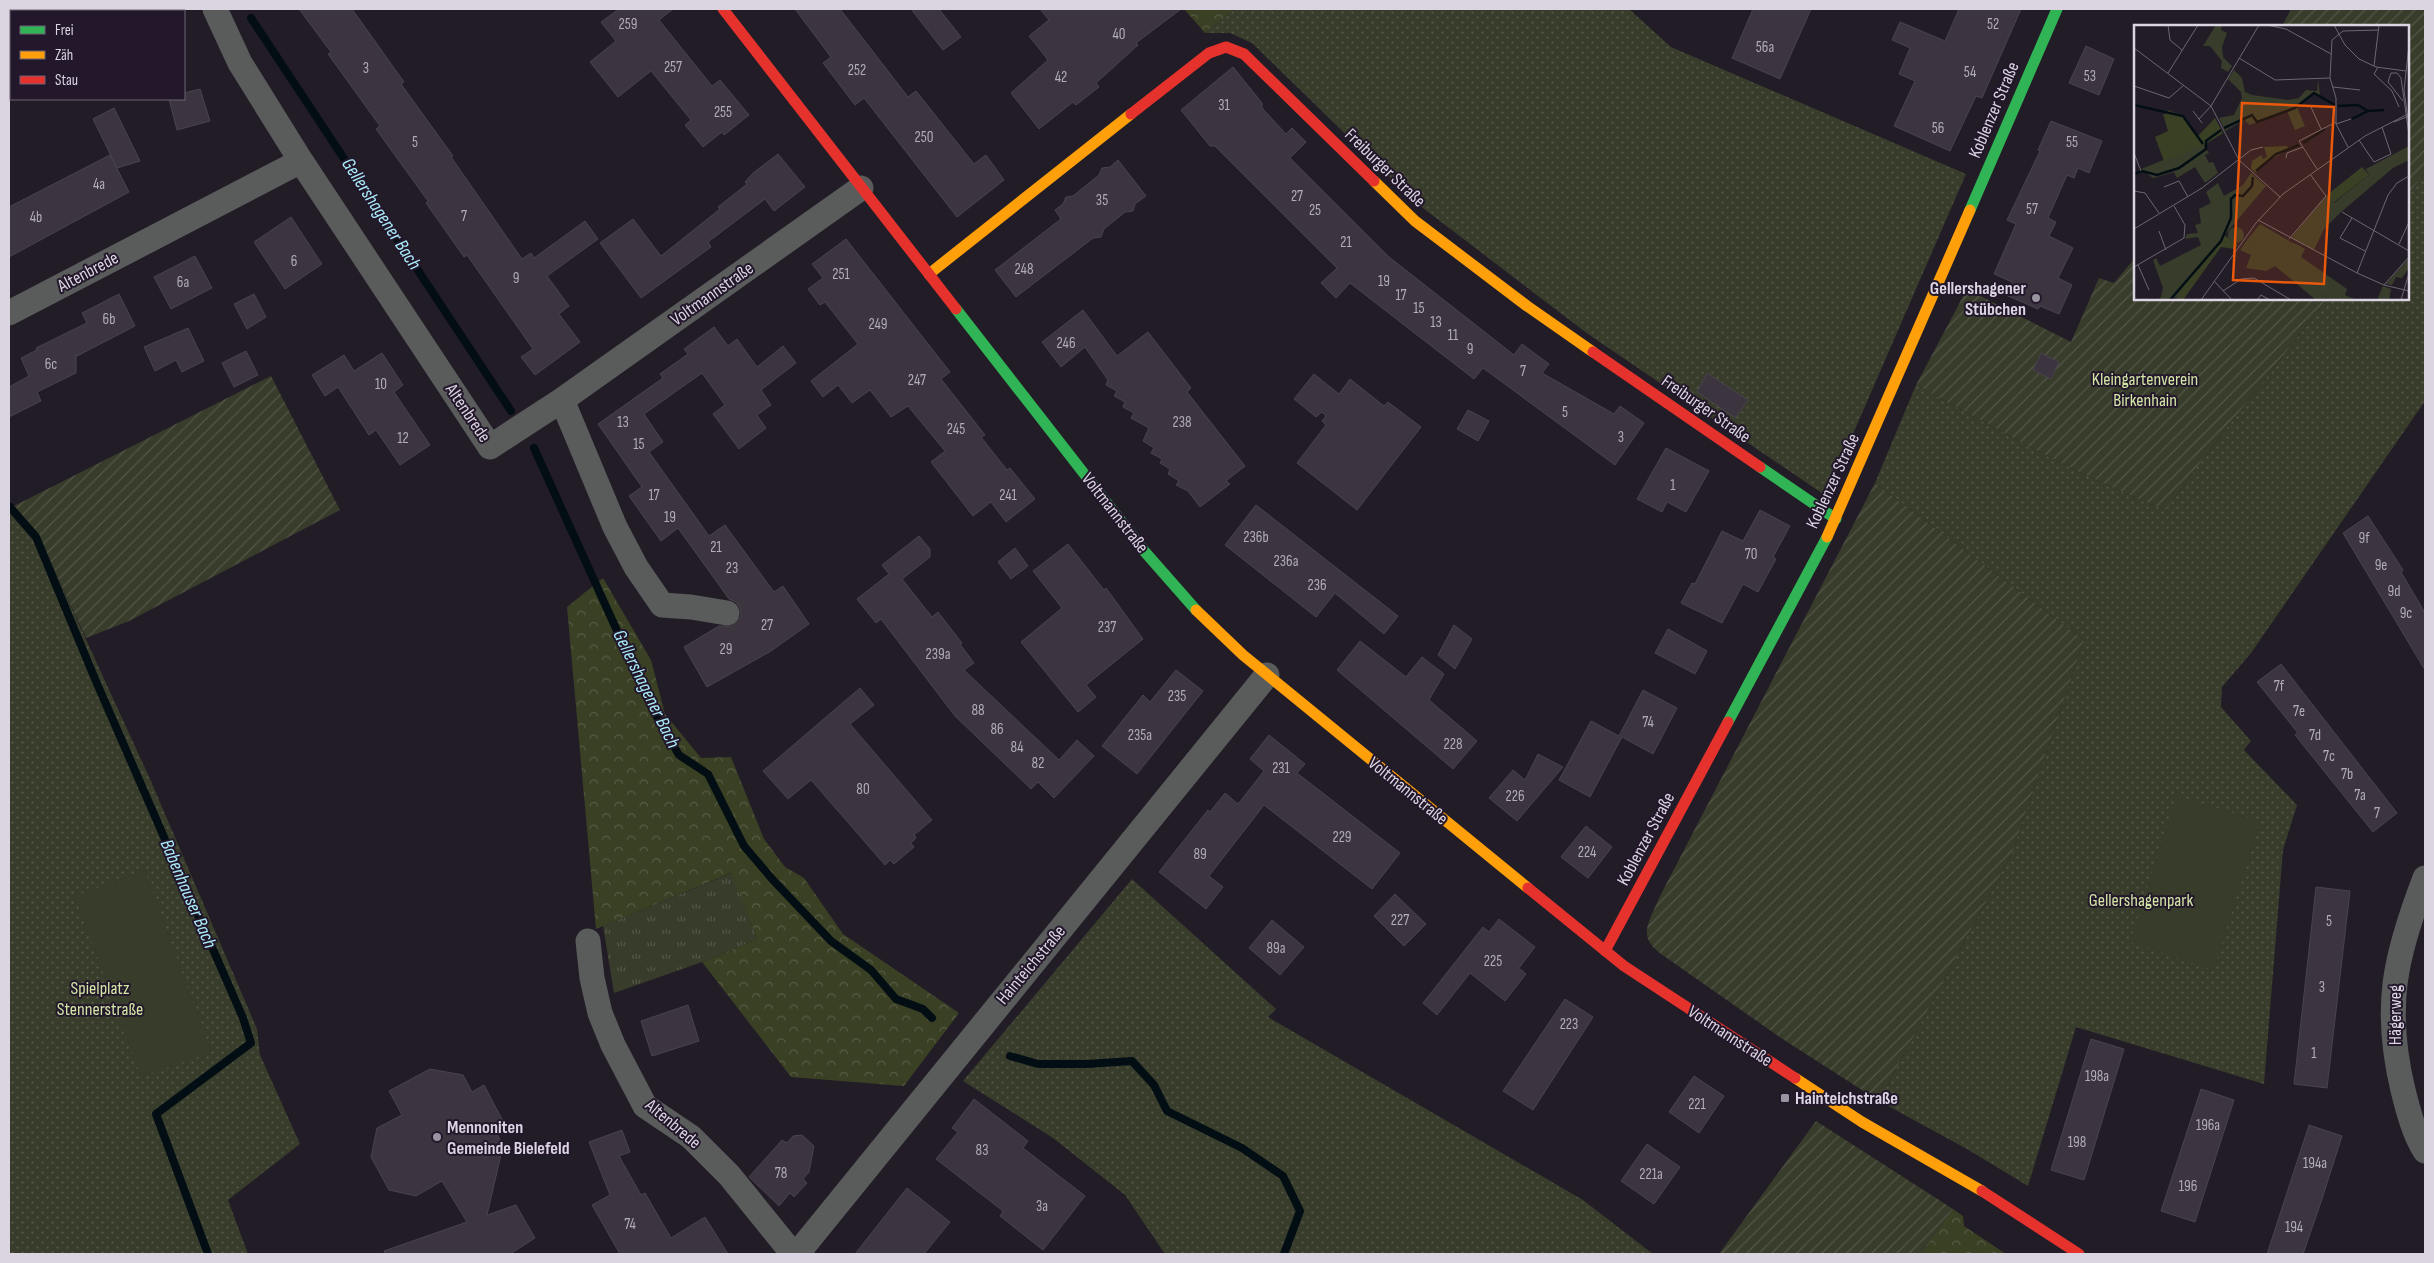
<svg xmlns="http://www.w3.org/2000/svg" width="2434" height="1263" font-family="'Sofia Sans Condensed',sans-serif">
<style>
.grass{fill:url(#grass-tufts)}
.forest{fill:url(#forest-crowns)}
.park{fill:url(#park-dots)}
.garden{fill:url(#garden-furrows)}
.pitch{fill:#383c2a}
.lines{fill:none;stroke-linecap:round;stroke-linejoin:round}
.stream{stroke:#030e14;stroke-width:8}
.building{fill:#3c3540;stroke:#49434d}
.street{stroke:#5a5c5c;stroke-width:25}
.fast{stroke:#30b455;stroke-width:11}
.slow{stroke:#ff9f0a;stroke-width:11}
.jam{stroke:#e5322d;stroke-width:11}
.poi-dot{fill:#9a94a0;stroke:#23182b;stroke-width:2}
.labels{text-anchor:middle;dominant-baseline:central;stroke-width:4;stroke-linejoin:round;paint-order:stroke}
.number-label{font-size:15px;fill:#b3acb9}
.street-label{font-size:18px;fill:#dbd4e1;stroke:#23182b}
.poi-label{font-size:18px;font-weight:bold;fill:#dbd4e1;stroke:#23182b;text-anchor:start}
.park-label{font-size:18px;fill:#d4e6a6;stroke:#23182b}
.water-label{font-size:19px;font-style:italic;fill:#abedfb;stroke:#23182b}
.inset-river{fill:none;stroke:#030e14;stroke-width:2.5}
.inset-road{fill:none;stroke:#6c6671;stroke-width:1}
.view{fill:#e8590c;fill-opacity:0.15;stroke:#e8590c;stroke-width:2.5}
.inset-edge{fill:none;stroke:#dbd4e1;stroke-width:2.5}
</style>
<defs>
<pattern id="grass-tufts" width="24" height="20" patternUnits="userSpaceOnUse" patternTransform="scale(1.25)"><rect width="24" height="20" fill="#383c2a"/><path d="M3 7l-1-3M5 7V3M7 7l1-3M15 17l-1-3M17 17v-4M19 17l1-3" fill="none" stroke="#545749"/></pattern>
<pattern id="forest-crowns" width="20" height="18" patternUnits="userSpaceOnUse" patternTransform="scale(1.25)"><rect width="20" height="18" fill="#3a4024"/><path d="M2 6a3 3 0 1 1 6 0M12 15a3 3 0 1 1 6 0" fill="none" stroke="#565b44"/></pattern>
<pattern id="park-dots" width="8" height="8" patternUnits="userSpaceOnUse" patternTransform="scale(1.25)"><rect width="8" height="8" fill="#383c2a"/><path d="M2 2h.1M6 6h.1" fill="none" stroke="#545749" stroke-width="1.8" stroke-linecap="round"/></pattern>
<pattern id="garden-furrows" width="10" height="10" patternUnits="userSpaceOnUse" patternTransform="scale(1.25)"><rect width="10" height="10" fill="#383c2a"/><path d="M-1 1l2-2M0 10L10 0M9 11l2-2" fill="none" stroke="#545749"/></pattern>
</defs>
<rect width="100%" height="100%" fill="#221c27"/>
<path class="grass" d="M732 873 757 939 702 962 614 993 603 926Z"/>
<path class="forest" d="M1184 9H1235L1205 33Z
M603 578 651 660 665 714 701 758 731 757 764 839 785 867 804 878 843 934 959 1013 904 1086 791 1077 702 962 757 939 731 873 596 929 567 607Z
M1953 1209 1963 1216 1964 1226 2006 1254H1920Z"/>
<path class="park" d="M1235 9H1629L1671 47 1966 174 1826 496 1588 334 1415 202 1252 43 1230 33H1205Z
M2425 173V401L2251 653 2222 687 2221 707 2251 741 2244 750 2297 805 2283 850 2264 1084 2076 1027 2028 1186 1967 1149 1879 1101 2012 853 2084 640 1875 483 1916 385C1998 430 2079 476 2166 510L2202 460 2327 299H2408V194Z
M9 500 39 537 150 779 257 1029 260 1055 300 1144 228 1200 248 1254H9Z
M1132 879 1276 1009 1268 1017 1583 1200 1653 1254H1165L1125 1195 1053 1138 963 1081Z"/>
<path class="garden" d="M2291 9H2425V173L2408 194V26H2282Z
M2135 258V299H2327L2202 460 2166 510C2079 476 1998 430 1916 385L1967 289 2071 342 2099 278 2114 283Z
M271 376 340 510 129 621 86 638 39 537 14 506Z
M1875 483 2084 640 2012 853 1879 1101 1781 1038 1661 954C1636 936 1650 921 1659 898Z
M1816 1121 1953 1209 1920 1254H1719Z"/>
<path class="pitch" d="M2177 796 2260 821 2214 970 2130 942Z
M145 870 211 1052 141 1077 75 896Z"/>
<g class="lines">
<path class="stream" d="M251 18 511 411
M534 448 654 712 679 755 708 774 744 846 773 880 831 941 871 970 896 999 923 1009 932 1018
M9 506 36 537 95 679 243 1018 251 1043 156 1114 208 1254
M1010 1056 1038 1064H1087L1132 1061 1154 1085 1167 1111 1242 1148 1283 1176 1300 1211 1284 1254"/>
</g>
<path class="building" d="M299 9H352L404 82 401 84 453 156 451 157 522 259 531 253 534 258 585 221 598 239 547 276 569 306 559 314 580 342 535 375 521 357 533 349 467 255 464 257 426 203 428 201 376 129 380 126 328 54 331 52Z
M619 9H673L659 20 712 86 720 80 749 115 724 135 722 132 703 147 685 125 691 120 651 71 618 97 590 62 616 41 601 22Z
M795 9H840L908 97 916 91 974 164 986 155 1004 180 957 217 864 98 855 105 823 63 831 57Z
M911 9H939L961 37 943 50Z
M1040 9H1181L1136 43 1138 45 1096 83 1099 87 1076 105 1073 102 1039 129 1011 93 1048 60 1029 36 1049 20Z
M1753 9H1811L1780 79 1732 58Z
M1959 9H2021L1982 98 1976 96 1950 151 1894 126 1915 81 1899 74 1910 48 1892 40 1900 22 1945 41Z
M2086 46 2114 59 2099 95 2069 83Z
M1233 67 1262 103V108L1286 134 1292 128 1306 142 1290 158 1389 257 1514 355 1522 344 1549 364 1542 373 1614 414 1620 406 1644 423 1615 465 1483 368 1474 379 1350 283 1336 298 1321 283 1337 268 1215 146H1210L1181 110Z
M200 89 210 121 177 130 169 99H184V93Z
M114 108 140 161 117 168 93 119Z
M2051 121 2102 141 2089 173 2078 168 2074 178 2067 175 2048 218 2056 222 2049 236 2073 248 2058 278 2072 285 2059 314 2040 306 2038 309 2006 295 2012 282 1994 274 2016 224 2007 220 2040 151 2038 150Z
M778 154 805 187 774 211 765 199 708 242 711 247 641 298 600 243 633 219 661 256 720 209 718 207 747 184 745 182 753 173Z
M110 155 129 192 9 257V207Z
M1118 160 1146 196 1135 204 1133 211 1125 212 1104 229 1101 237 1093 238 1016 297 995 270 1061 219 1055 210 1063 204 1066 197 1073 196 1099 175 1102 168 1110 167Z
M291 217 322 264 285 289 254 242Z
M846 239 950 372 941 379 985 435 981 437 1007 470 1010 468 1035 499 1006 522 991 502 973 516 931 462 945 451 908 406 891 417 870 390 852 403 838 385 823 397 811 381 858 344 825 302 820 305 808 289 823 278 812 264Z
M195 256 212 288 171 309 154 277Z
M119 294 135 326 77 356 76 354V373L37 392 41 401 9 417V387L29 376 21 358 37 350 36 348 87 323 82 313Z
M254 294 266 317 247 329 234 304Z
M1083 310 1117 356 1148 332 1191 388 1187 392 1245 466 1226 481 1230 484 1200 507 1188 491 1176 485 1179 481 1168 474 1170 469 1160 463 1162 459 1151 453 1154 448 1143 441 1149 428 1131 418 1134 413 1123 407 1125 402 1114 396 1117 391 1106 385 1108 380 1085 347 1061 367 1042 342Z
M714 327 728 346 737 339 757 367 783 346 796 363 761 390 771 405 757 415 766 428 739 449 713 414 725 405 702 373 644 414 663 442 649 452 709 536 725 525 774 592 783 586 809 624 771 651 707 687 684 647 719 626H732L741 616 740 608 736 602 729 599 678 528 661 541 629 496 642 487 598 424 663 378 660 374 688 354 684 349Z
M188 328 204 361 182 372 176 360 155 371 144 347Z
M246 351 258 375 234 387 222 363Z
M382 353 403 385 394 392 430 445 400 465 376 430 369 435 338 387 325 396 312 375 344 355 354 371Z
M2041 353 2059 362 2051 379 2033 370Z
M1707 373 1748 400 1735 418 1697 392Z
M1314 374 1339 394 1350 379 1384 406 1388 402 1421 427 1357 510 1297 463 1326 425 1322 421 1326 416 1322 412 1316 417 1294 399Z
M1468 410 1489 421 1478 441 1457 429Z
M1666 448 1709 471 1686 512 1667 502 1662 512 1637 499Z
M1256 505 1398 616 1384 634 1335 593 1316 617 1225 545Z
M1760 510 1790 526 1773 557 1776 559 1758 592 1743 584 1722 623 1681 603 1692 583 1695 584 1722 531 1743 541Z
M2368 516 2403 570 2401 572 2425 613V670L2343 533Z
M919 536 930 549V557L902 579 932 617 938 612 962 643 960 644 974 663 964 670 1059 760 1077 740 1094 756 1054 798 1038 782 1031 789 955 716 881 619 876 623 857 599 889 574 882 565Z
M1068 544 1104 590 1106 588 1143 639 1086 685 1096 697 1078 712 1021 642 1062 608 1033 571Z
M1015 548 1028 566 1011 579 998 562Z
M1454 625 1472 639 1455 669 1438 655Z
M1668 629 1707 651 1695 674 1655 653Z
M1360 641 1406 677 1422 657 1444 674 1429 700 1477 741 1453 769 1337 670Z
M2281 664 2397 813 2373 832 2295 735 2298 733 2257 682Z
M1176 670 1203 691 1137 774 1102 746 1143 695 1150 702Z
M860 688 874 705 850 724 932 820 914 835 916 838 911 843 914 847 894 864 890 860 885 865 811 780 788 799 763 771Z
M1643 690 1677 708 1653 754 1622 737 1590 797 1559 780 1591 721 1619 736Z
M1269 735 1305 764 1297 773 1400 853 1372 889 1264 805 1209 876 1223 887 1206 909 1159 872 1208 810 1210 812 1225 793 1238 804 1264 771 1250 759Z
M1538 754 1563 767 1517 821 1489 798 1513 770 1525 780Z
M1586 826 1612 847 1588 878 1561 857Z
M2316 887 2350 891 2327 1088 2294 1084Z
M1395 894 1426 924 1404 946 1374 916Z
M1499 919 1535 947 1519 968 1526 974 1505 1001 1470 973 1437 1015 1423 1003 1483 927 1489 932Z
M1272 920 1304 947 1280 975 1249 948Z
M1565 999 1593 1017 1533 1110 1503 1091Z
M688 1005 699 1041 652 1056 641 1021Z
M2091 1039 2124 1049 2084 1180 2051 1170Z
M430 1069 463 1075 472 1092 484 1085 504 1123 494 1128 503 1146 487 1215 516 1205 535 1238 510 1254H385L384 1251 467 1222 442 1181 416 1196 389 1190 371 1157 377 1128 402 1115 389 1091Z
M1694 1076 1724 1096 1699 1133 1669 1112Z
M2201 1089 2234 1100 2195 1222 2161 1211Z
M974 1099 1028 1141 1023 1148 1085 1196 1043 1250 1000 1216 1003 1211 936 1159 958 1132 952 1128Z
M2309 1125 2342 1136 2321 1202 2303 1254H2267Z
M622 1130 630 1152 619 1156 641 1195 645 1193 671 1238 705 1217 728 1254H620L592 1205 610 1195 589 1142Z
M802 1135 814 1146 809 1172 803 1179 807 1183 794 1197 790 1193 779 1206 749 1177 782 1140 787 1143 793 1136Z
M1647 1144 1680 1167 1654 1204 1621 1181Z
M907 1188 950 1222 924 1254H855Z"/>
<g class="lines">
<path class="street" d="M215 9 240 63 301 161 490 447 562 400 861 188
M9 313 301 161
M562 400 615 527 636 567 662 605 691 607 727 613
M2425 878C2395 956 2383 1007 2403 1090 2408 1110 2414 1134 2425 1151
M588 941 592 978 600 1013 613 1045 645 1106 691 1137 729 1175 793 1254
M797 1254 1267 675"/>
<path class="fast" d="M1970 210 2057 9
M956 309 1145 552 1196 610
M1760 467 1836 519
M1728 722 1827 537"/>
<path class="slow" d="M1374 181 1415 221 1527 306 1593 352
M929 274 1131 114
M1827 537 1970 210
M1196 610 1243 655 1528 888
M1795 1078 1862 1122 1982 1191"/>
<path class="jam" d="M723 9 956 309
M1131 114 1209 53 1226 47 1244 54 1374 181
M1593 352 1760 467
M1528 888 1624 966 1795 1078
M1605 951 1728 722
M1982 1191 2079 1254"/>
</g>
<g class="poi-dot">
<circle cx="2036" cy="298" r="5"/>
<rect x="1780" y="1093" width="10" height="10" rx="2.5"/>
<circle cx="437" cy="1137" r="5"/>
</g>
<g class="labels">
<g class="number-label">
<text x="628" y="24">259</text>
<text x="1993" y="24">52</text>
<text x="1119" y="34">40</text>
<text x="1765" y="47">56a</text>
<text x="673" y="67">257</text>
<text x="366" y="68">3</text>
<text x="857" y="70">252</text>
<text x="1970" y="72">54</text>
<text x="2090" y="76">53</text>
<text x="1061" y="77">42</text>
<text x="1224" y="105">31</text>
<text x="723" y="112">255</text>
<text x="1938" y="128">56</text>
<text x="924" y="137">250</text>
<text x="415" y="142">5</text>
<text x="2072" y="142">55</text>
<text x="99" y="184">4a</text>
<text x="1297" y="196">27</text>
<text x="1102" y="200">35</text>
<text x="2032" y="209">57</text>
<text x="1315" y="210">25</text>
<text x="464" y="216">7</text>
<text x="36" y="217">4b</text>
<text x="1346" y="242">21</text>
<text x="294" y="261">6</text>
<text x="1024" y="269">248</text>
<text x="841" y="274">251</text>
<text x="516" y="278">9</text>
<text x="1384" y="281">19</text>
<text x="183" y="282">6a</text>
<text x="1401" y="295">17</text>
<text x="1419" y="308">15</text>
<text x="109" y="319">6b</text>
<text x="1436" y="322">13</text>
<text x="878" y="324">249</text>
<text x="1453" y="335">11</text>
<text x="1066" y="343">246</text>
<text x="1470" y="349">9</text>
<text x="51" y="364">6c</text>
<text x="1523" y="371">7</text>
<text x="917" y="380">247</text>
<text x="381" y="384">10</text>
<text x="1565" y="412">5</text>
<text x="623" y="422">13</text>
<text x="1182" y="422">238</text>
<text x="956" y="429">245</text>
<text x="1621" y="437">3</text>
<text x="403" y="438">12</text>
<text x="639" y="444">15</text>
<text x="1673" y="485">1</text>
<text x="654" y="495">17</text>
<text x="1008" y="495">241</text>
<text x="670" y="517">19</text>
<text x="1256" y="537">236b</text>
<text x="2364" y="538">9f</text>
<text x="716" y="547">21</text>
<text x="1751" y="554">70</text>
<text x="1286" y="561">236a</text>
<text x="2381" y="565">9e</text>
<text x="732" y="568">23</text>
<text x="1317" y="585">236</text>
<text x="2394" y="591">9d</text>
<text x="2406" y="613">9c</text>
<text x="767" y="625">27</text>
<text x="1107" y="627">237</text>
<text x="726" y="649">29</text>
<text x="938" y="654">239a</text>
<text x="2279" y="686">7f</text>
<text x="1177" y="696">235</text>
<text x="978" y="710">88</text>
<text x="2299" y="711">7e</text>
<text x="1648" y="722">74</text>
<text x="997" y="729">86</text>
<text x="1140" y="735">235a</text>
<text x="2315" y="735">7d</text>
<text x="1453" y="744">228</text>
<text x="1017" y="747">84</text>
<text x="2329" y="756">7c</text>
<text x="1038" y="763">82</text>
<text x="1281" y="768">231</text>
<text x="2347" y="774">7b</text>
<text x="863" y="789">80</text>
<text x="2360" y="795">7a</text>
<text x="1515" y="796">226</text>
<text x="2377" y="813">7</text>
<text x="1342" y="837">229</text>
<text x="1587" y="852">224</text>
<text x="1200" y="854">89</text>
<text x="1400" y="920">227</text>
<text x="2329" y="921">5</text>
<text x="1276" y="948">89a</text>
<text x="1493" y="961">225</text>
<text x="2322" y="987">3</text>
<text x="1569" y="1024">223</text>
<text x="2314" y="1053">1</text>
<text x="2097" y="1076">198a</text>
<text x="1697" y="1104">221</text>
<text x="2208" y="1125">196a</text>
<text x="2077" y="1142">198</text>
<text x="982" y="1150">83</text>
<text x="2315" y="1163">194a</text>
<text x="781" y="1173">78</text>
<text x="1651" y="1174">221a</text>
<text x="2188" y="1186">196</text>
<text x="1042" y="1206">3a</text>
<text x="630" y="1224">74</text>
<text x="2294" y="1227">194</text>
</g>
<g class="street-label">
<text transform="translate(1994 110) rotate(-67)">Koblenzer Straße</text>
<text transform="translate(1385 168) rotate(44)">Freiburger Straße</text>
<text transform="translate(88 272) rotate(-28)">Altenbrede</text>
<text transform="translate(712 294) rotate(-35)">Voltmannstraße</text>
<text transform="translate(1706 409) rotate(35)">Freiburger Straße</text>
<text transform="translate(468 413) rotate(56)">Altenbrede</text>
<text transform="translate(1833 481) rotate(-65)">Koblenzer Straße</text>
<text transform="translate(1115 513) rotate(52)">Voltmannstraße</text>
<text transform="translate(1408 791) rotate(39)">Voltmannstraße</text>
<text transform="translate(1646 839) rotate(-62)">Koblenzer Straße</text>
<text transform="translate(1031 965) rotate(-50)">Hainteichstraße</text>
<text transform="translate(2395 1015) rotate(-90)">Hägerweg</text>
<text transform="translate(1730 1036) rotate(33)">Voltmannstraße</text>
<text transform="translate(673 1124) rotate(40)">Altenbrede</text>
</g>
<g class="poi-label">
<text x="2026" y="288" text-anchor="end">Gellershagener<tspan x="2026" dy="21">Stübchen</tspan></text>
<text x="1795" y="1098">Hainteichstraße</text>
<text x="447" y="1127">Mennoniten<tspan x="447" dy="21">Gemeinde Bielefeld</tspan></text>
</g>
<g class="park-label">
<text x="2145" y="379">Kleingartenverein<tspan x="2145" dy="21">Birkenhain</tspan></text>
<text x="2141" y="900">Gellershagenpark</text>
<text x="100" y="988">Spielplatz<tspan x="100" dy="21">Stennerstraße</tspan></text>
</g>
<g class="water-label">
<text transform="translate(381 214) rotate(57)">Gellershagener Bach</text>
<text transform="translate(646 689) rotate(64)">Gellershagener Bach</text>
<text transform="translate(188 894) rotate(67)">Babenhauser Bach</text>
</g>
</g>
<g transform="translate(2134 25)">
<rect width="275" height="275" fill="#221c27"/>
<path d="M69 119 75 128 71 130 75 138 79 137 84 148 71 158 61 142 43 153 40 147 19 153 7 144Z" fill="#383c2a"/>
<path d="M34 85 50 91 64 111 81 93 89 108 70 120 30 136 21 112 34 106 29 89H32ZM153 121 155 124 134 136 122 148 117 144 118 136 127 130 129 134 133 132 130 122ZM228 142 235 150 199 178 193 170ZM90 210 104 220 101 224 87 222 49 275H42L47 262Z" fill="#3a4024"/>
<path d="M82 0H88L87 5 93 8 88 22 89 32 98 41 94 47 87 43 88 36 76 21H69ZM100 45 108 53 111 67 118 70 154 75 165 73 172 65 183 66 184 54 186 70 179 69 161 83 143 90 115 100 111 95 91 106 85 93 100 90 108 73 107 67 94 54ZM275 121V135L259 143 206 188 190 204 180 225 157 213 193 170 200 178 235 150 230 141 232 144ZM117 148 132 161 47 262 45 272 26 275 29 263 19 235 22 233 26 241 67 220 64 212 51 214 53 209 64 208 61 200 67 198 65 184 77 178 72 167 84 158 90 171 109 160ZM113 215 145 231 157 217 164 220 155 238 194 275H182L141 241 132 246 112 243 117 230 106 225ZM275 233V243L268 253 262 252 258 260 252 259ZM249 261 257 264 255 275H243Z" fill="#383c2a"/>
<path d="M163 82 171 101 161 105 153 86ZM126 199 157 217 145 232 113 215ZM94 210a8 8 0 1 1 16 0a8 8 0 1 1-16 0ZM164 220 171 224 167 232 213 264 211 270 222 275H194L154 238Z" fill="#383c2a"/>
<path class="inset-river" d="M0 80 49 91 69 119M204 81 224 80 234 86M218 94 234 86 250 85M90 103 118 90 123 97 161 83 180 68 201 80M169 118 191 104M122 146 142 129 165 120M0 149 8 146 23 150 45 143 72 124V116L87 105M36 275 87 216 97 193V174L101 170 109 171 118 161 119 152"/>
<path class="inset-road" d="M34 0 36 15 48 25M133 0 152 4 197 29M200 0 211 20 225 34 242 42 272 46M275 20 270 65 275 102M0 23 77 81 105 135 146 172M105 33 141 55 196 53M240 41 245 0M244 42 240 49 258 66 265 82M275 42V87M34 48 64 0M0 61 35 73 50 60M199 62 226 65M269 76 254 57 257 48H263L267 53 275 110M176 80 187 104M59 86 68 98M65 94 77 81 125 0M260 97 275 91M202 99 217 94M225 115 240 137 257 129 248 102M214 122 202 99V73L196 53 198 15 209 6 245 5M0 128 7 146M152 133 153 128 169 122M183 144 165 116 202 97M30 162 45 156 54 172M0 166 11 168 25 188M208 187 275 226M218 193 206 213 231 226M124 195 223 248 250 260 275 266M0 204 68 163 117 125 129 122M25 206 32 225M155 214 192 171 176 149M265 219 275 197M4 240 15 265M0 242 50 213 51 200 40 181M223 248 254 170 263 158 275 151M80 256 98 275M250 260 275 232M89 266 107 254 120 253 157 275M67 275 122 198 149 169 231 111 274 89M123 275 127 270 136 275M267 275 275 248"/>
<path class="view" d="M108 78 200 82 190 259 99 255Z"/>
<rect width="275" height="275" class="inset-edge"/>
</g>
<rect width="2434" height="1263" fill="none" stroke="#dbd4e1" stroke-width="20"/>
<rect x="10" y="10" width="175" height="90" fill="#23182b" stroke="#6d6374"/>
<rect x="20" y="26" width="25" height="8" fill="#30b455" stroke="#6d6374"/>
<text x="55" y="35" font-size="15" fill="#dbd4e1">Frei</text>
<rect x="20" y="51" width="25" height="8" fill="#ff9f0a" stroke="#6d6374"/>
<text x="55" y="60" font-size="15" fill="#dbd4e1">Zäh</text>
<rect x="20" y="76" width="25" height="8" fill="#e5322d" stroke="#6d6374"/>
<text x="55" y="85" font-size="15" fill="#dbd4e1">Stau</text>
</svg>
